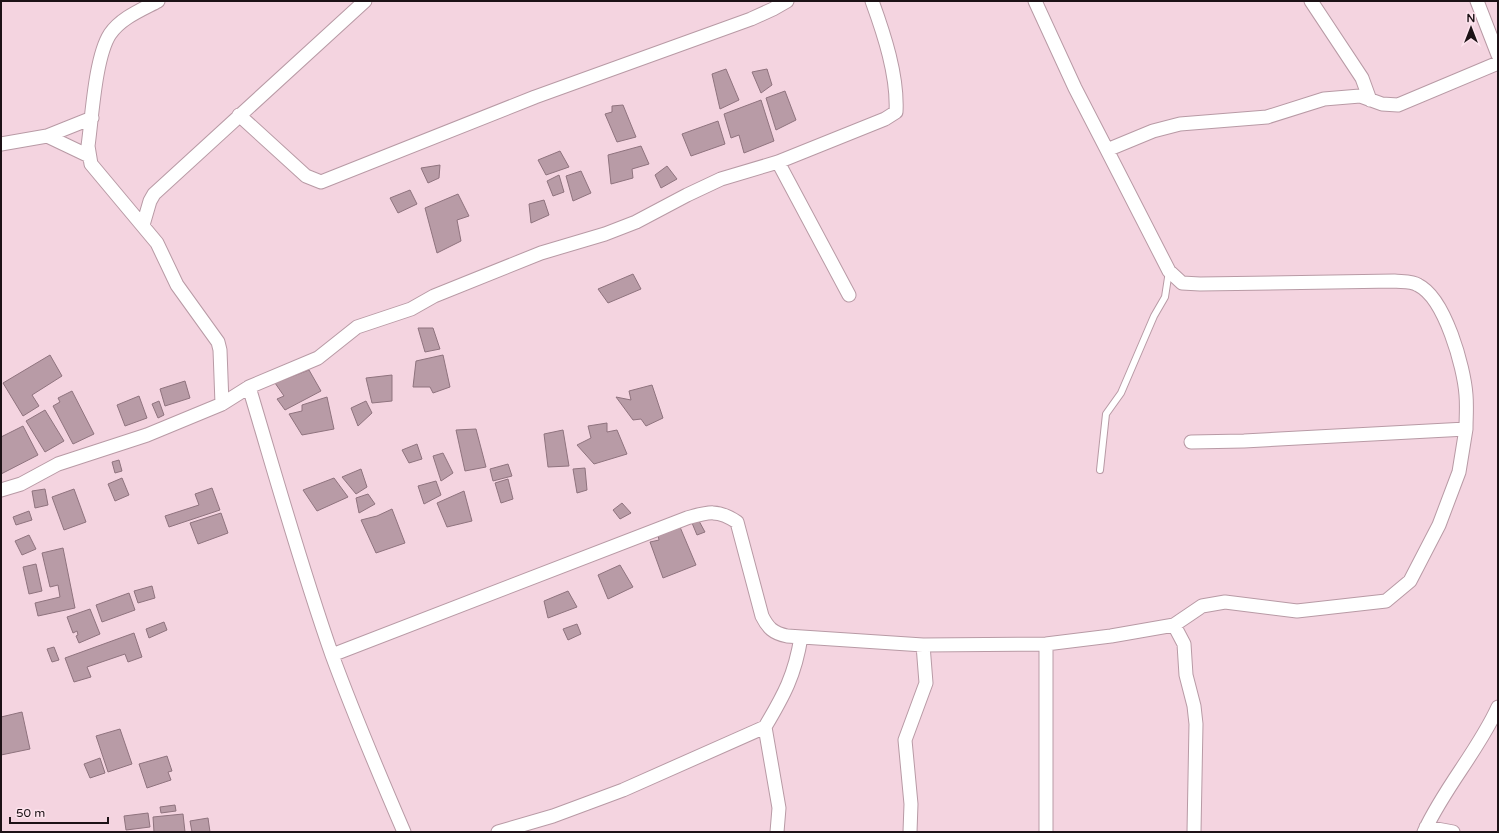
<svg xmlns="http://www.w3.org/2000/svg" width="1499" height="833" font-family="'Varela Round',sans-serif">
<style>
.building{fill:#b89ba6;stroke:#8f737e}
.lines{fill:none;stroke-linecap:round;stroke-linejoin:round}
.service-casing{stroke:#b89aa5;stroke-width:8}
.minor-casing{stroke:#b89aa5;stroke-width:15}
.service{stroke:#fff;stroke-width:6}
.minor{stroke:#fff;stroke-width:13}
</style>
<rect width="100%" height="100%" fill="#f4d4e0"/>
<path class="building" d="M726 69 739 100 720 109 712 74Z
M767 69 772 85 761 93 752 72Z
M785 91 796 120 776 130 766 98Z
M761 100 774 141 744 153 739 135 731 138 724 114Z
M623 105 636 137 617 142 605 114 612 112V106Z
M718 121 725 144 691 156 682 134Z
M641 146 649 164 632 169 633 178 611 184 608 155Z
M560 151 569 167 546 175 538 160Z
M440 165 439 178 428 183 421 168Z
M667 166 677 179 661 188 655 175Z
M581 171 591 193 573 201 566 176Z
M559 175 564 192 553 196 547 181Z
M410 190 417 204 398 213 390 198Z
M458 194 469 216 457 220 461 241 437 253 425 208Z
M544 200 549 215 531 223 529 204Z
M633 274 641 289 608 303 598 289Z
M418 328H433L440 349 425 352Z
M50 355 62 376 32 395 39 406 23 416 3 383Z
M443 355 450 387 433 393 430 387H413L416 361Z
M309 370 321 391 285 410 277 399 284 396 275 383Z
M392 375V401L372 403 366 378Z
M185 381 190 398 165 406 160 389Z
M652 385 663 418 646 426 641 419 633 420 616 397 631 400 629 391Z
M72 391 94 434 73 444 53 406 60 402 58 398Z
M139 396 147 418 125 426 117 405Z
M327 397 334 429 302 435 289 414 302 411V405Z
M159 401 164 415 158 418 152 404Z
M366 401 372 413 358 426 351 408Z
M45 410 64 441 45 452 26 421Z
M607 423V432L617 430 627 454 594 464 577 445 591 438 588 426Z
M23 426 38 455 1 474V437Z
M476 429 486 467 465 471 456 430Z
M563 430 569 466 548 467 544 434Z
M417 444 422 459 409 463 402 450Z
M443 453 453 473 441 481 433 456Z
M119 460 122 471 115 473 112 462Z
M508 464 512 476 493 481 490 469Z
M585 468 587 490 577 493 573 469Z
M361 469 367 487 356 494 342 477Z
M122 478 129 495 115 501 108 484Z
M334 478 348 497 317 511 303 490Z
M508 479 513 499 501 503 495 483Z
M436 481 441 495 424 504 418 486Z
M212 488 220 510 169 527 165 516 199 505 195 494Z
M45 489 48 505 35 508 32 491Z
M74 489 86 522 64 530 52 497Z
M464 491 472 521 447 527 437 503Z
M368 494 375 504 359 513 356 498Z
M622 503 631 513 620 519 613 510Z
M392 509 405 543 376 553 361 520 377 516Z
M29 511 32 520 16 525 13 517Z
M221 513 228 533 198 544 190 523Z
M699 521 705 532 697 535 692 523Z
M680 527 696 565 663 578 650 542 659 540 658 535Z
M29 535 36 549 22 555 15 541Z
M63 548 75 608 38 616 35 603 60 597 58 585 50 587 42 553Z
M36 564 42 591 29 594 23 567Z
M620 565 633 587 608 599 598 575Z
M152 586 155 598 138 603 134 591Z
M568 591 577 607 548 618 544 601Z
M129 593 135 610 102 622 96 605Z
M90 609 100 634 79 643 76 636 78 635 77 631 73 633 67 617Z
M164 622 167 630 149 638 146 629Z
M577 624 581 634 568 640 563 629Z
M134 633 142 657 128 662 125 654 87 667 91 677 74 682 65 658Z
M54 647 59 660 52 662 47 649Z
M22 712 30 749 1 755V717Z
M120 729 132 764 108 772 96 736Z
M167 756 172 771 168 772 171 780 147 788 139 764Z
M100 758 105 773 90 778 84 764Z
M175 805 176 811 161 813 160 807Z
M148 813 150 827 126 830 124 816Z
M183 814 185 832H154L153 817Z
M208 818 210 832H192L190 821Z"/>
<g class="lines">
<defs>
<path id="service" d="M1100 470 1106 414 1121 393 1154 316 1165 297 1169 271"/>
<path id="minor" d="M158 1C141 10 121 18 110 34 95 57 92 118 88 146L91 164 157 243 177 285 218 342 220 350 222 404
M1035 1 1075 88 1107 150
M1311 1 1362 78 1370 100
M1477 1 1498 55
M239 115 306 176 321 182 535 97 751 19 773 9 787 1
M47 136 89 156
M1 144 47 136 92 118
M778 162 849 295
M143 225 150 201 154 194 365 1
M249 387C276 477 301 567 332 655 354 715 379 774 404 832
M1191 442 1244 441 1466 429C1466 418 1467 407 1466 395 1464 367 1445 298 1418 285 1412 281 1401 282 1394 281L1200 284 1182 283 1169 271 1107 150 1153 131 1180 124 1267 117 1324 99 1360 96 1382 104 1398 105 1498 63
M1 490 21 484 58 464 147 435 222 404 249 387 318 358 357 327 411 309 434 296 541 253 605 234 636 222 687 195 721 179 778 162 885 119 896 112C898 76 884 34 872 1
M1174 625 1184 644 1186 675 1194 706 1196 724 1194 832
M332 655 687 518C708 512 718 509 737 522L762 616C768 628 773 633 787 636L923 645 1046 644 1111 636 1174 625 1202 606 1225 602 1297 611 1386 601 1410 581 1439 525 1459 472 1466 429
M1426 827 1453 832
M498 832 553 816 623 790 765 727
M777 832 779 808 765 727C784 695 795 675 801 637
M910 832 911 804 905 740 926 683 923 645
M1046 832V644
M1424 832C1444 788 1478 751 1498 707"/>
</defs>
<use href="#service" class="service-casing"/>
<use href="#minor" class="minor-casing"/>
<use href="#service" class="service"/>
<use href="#minor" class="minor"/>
</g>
<rect width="1499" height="833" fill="none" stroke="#1c1216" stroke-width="4"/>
<g transform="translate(1471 28)" stroke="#fde3ed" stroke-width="3" paint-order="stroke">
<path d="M0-3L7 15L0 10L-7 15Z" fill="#1c1216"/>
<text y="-6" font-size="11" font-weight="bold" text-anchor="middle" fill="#1c1216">N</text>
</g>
<path d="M10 817v6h98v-6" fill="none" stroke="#1c1216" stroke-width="2"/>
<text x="16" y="817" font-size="12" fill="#1c1216" stroke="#fde3ed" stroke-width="3" paint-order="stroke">50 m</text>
</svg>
